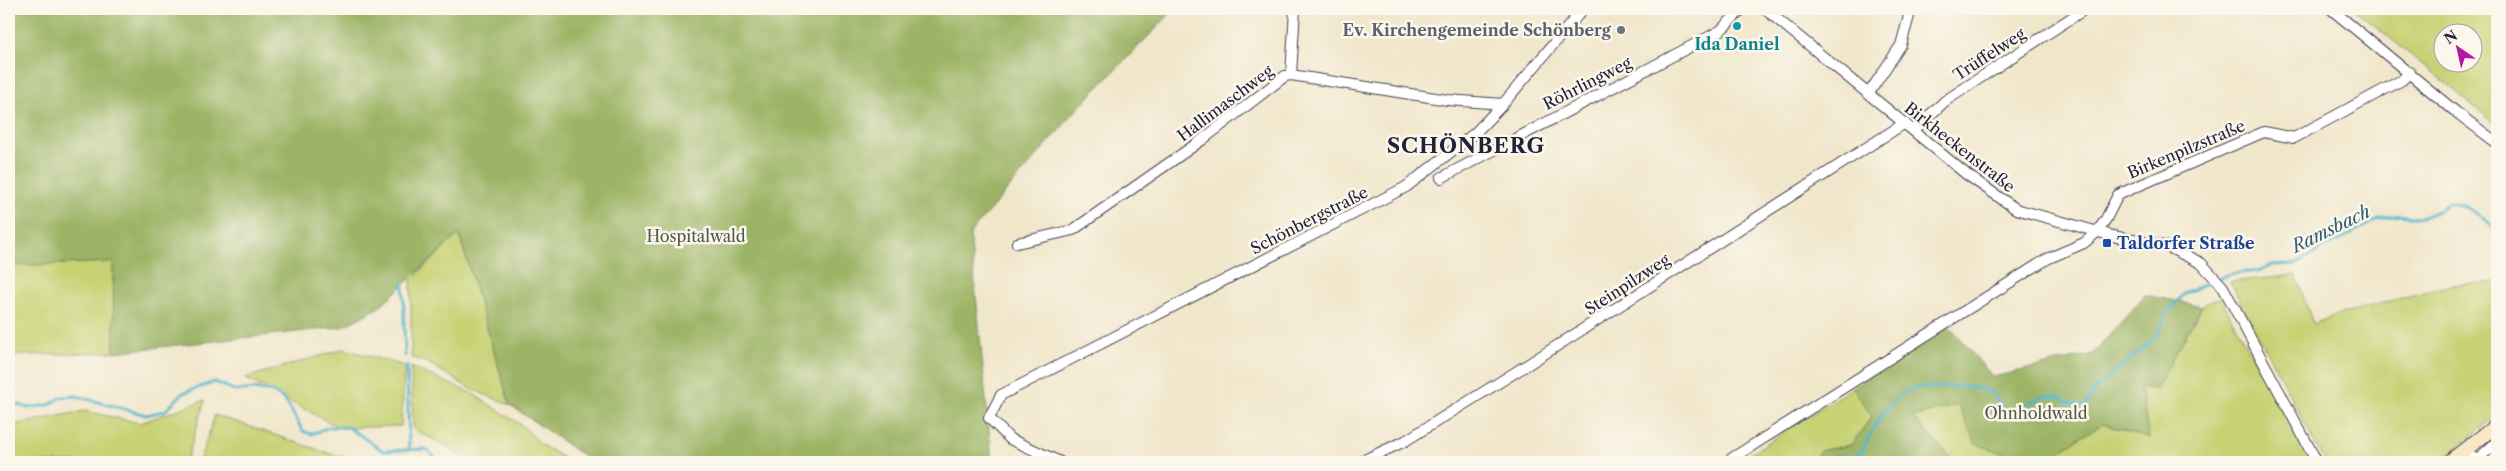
<svg xmlns="http://www.w3.org/2000/svg" width="2506" height="471" font-family="'Libre Caslon Text',serif">
<style>
.green{fill:#c6d273;stroke:#747a57;fill-rule:evenodd}
.forest{fill:#9cb465;stroke:#5f6b50}
.lines{fill:none;stroke-linecap:round;stroke-linejoin:round}
.stream{stroke:#4db4cb;stroke-width:3}
.street-casing{stroke:#413f50;stroke-width:12}
.secondary-casing{stroke:#413f50;stroke-width:16}
.street{stroke:#fff;stroke-width:10}
.secondary{stroke:#fae7c3;stroke-width:14}
.culture-dot{fill:#0f9aa8;stroke:#fbf7ec;stroke-width:2}
.worship-dot{fill:#6b7280;stroke:#fbf7ec;stroke-width:2}
.transit-dot{fill:#1a4fb4;stroke:#fbf7ec;stroke-width:2}
.labels{text-anchor:middle;dominant-baseline:central;stroke-width:5;stroke-linejoin:round;paint-order:stroke}
.worship-label{font-size:16px;font-weight:bold;fill:#5b616d;stroke:#fbf7ec;text-anchor:end}
.culture-label{font-size:16px;font-weight:bold;fill:#0d838f;stroke:#fbf7ec}
.street-label{font-size:16px;fill:#22223b;stroke:#fbf7ec}
.park-label{font-size:16px;fill:#53574c;stroke:#fbf7ec}
.transit-label{font-size:16px;font-weight:bold;fill:#164399;stroke:#fbf7ec;text-anchor:start}
.water-label{font-size:18px;font-style:italic;fill:#335c75;stroke:#fbf7ec}
.district-label{font-size:21px;font-weight:bold;letter-spacing:1px;fill:#22223b;stroke:#fbf7ec}
</style>
<rect width="100%" height="100%" fill="#fbf7ec"/>
<filter id="ink" filterUnits="userSpaceOnUse"><feTurbulence type="fractalNoise" baseFrequency=".02" numOctaves="2"/><feDisplacementMap in="SourceGraphic" scale="10" xChannelSelector="R" yChannelSelector="G"/><feConvolveMatrix kernelMatrix="1 2 1 2 8 2 1 2 1" color-interpolation-filters="sRGB"/></filter>
<filter id="wash" filterUnits="userSpaceOnUse"><feTurbulence type="fractalNoise" baseFrequency=".0096" numOctaves="4" result="noise"/><feDisplacementMap in="SourceGraphic" scale="20" xChannelSelector="R" yChannelSelector="G"/><feGaussianBlur stdDeviation="1.12" result="paint"/><feColorMatrix in="noise" values="0 0 0 0 0 0 0 0 0 0 0 0 0 0 0 0 0 1.4 0 .05"/><feComposite in="paint" operator="in"/></filter>
<g filter="url(#wash)">
<rect width="100%" height="100%" fill="#f0e6ca"/>
<path class="green" d="M2354 9H2497V125ZM2444 32H2474V62H2444Z
M459 234 510 405 469 388 428 363 411 357V280Z
M113 262 114 352 9 356V266Z
M2296 275 2313 324 2336 315 2452 285 2497 282V416L2437 462H2325L2230 282Z
M2220 297 2310 462H1955L1911 417 1958 404 1976 444 2048 458 2102 424 2149 438 2140 387 2156 389 2202 306Z
M344 349 405 366 401 426 340 428 245 378Z
M411 367 473 394 523 426 542 445 570 462H468L448 447 413 429Z
M1853 387 1872 416 1851 445 1820 451 1812 462H1738Z
M205 400 186 462H9V426L84 411 140 423Z
M215 415 331 454 376 462H199Z"/>
<path class="forest" d="M9 9H1175L1079 107 970 233 992 462H593L510 405 459 234 378 308 342 327 114 352 113 262 9 266Z
M2145 295 2202 306 2156 389 2140 387 2149 438 2102 424 2048 458 2009 455 1976 444 1958 405 1912 417 1955 462H1813L1820 451 1851 445 1872 417 1853 387 1948 325 1993 377 2093 354Z"/>
<g class="lines">
<path class="stream" d="M403 283 405 356
M407 366 409 449
M9 401 28 408 49 405 62 397 76 396 146 415 165 411 183 393 215 382 236 391 254 389 273 392 285 400 303 431 311 434 330 427H348L383 451 426 449 440 462
M1820 462 1838 456 1852 457 1862 451 1880 417 1899 395 1913 388 1966 386 1991 392 2004 409C2025 411 2034 395 2052 396 2064 396 2069 407 2085 406L2096 388 2157 336 2166 314 2185 293 2230 274 2258 271 2271 265 2295 264 2379 219 2400 215 2421 218 2440 210 2448 202C2469 206 2483 216 2497 231"/>
</g>
</g>
<g filter="url(#ink)">
<g class="lines">
<defs>
<path id="street" d="M1765 9 1966 174 2016 209 2113 236 2168 247 2201 263 2223 287 2317 462
M2331 9 2456 112 2497 143
M1291 75 1295 9
M1869 93 1901 45 1911 9
M1914 130 1945 101 2085 9
M1441 178 1720 31 1742 9
M1017 243 1073 230 1202 140 1285 76 1291 75 1448 100 1503 104
M2470 454 2474 458 2480 457 2497 442
M1060 462 1010 439 989 418 1001 395 1406 187 1475 133 1503 104 1583 9
M1360 462 1405 441 1527 365 1905 123
M1726 462 2047 259 2084 243 2097 232 2106 219 2118 195 2131 189 2264 132 2294 138 2402 80 2410 72"/>
<path id="secondary" d="M2449 462 2497 425"/>
</defs>
<use href="#street" class="street-casing"/>
<use href="#secondary" class="secondary-casing"/>
<use href="#street" class="street"/>
<use href="#secondary" class="secondary"/>
</g>
</g>
<circle class="culture-dot" cx="1737" cy="26" r="5"/>
<circle class="worship-dot" cx="1621" cy="30" r="5"/>
<rect class="transit-dot" x="2102" y="238" width="10" height="10" rx="2.5"/>
<g class="labels">
<g class="worship-label">
<text x="1611" y="30">Ev. Kirchengemeinde Schönberg</text>
</g>
<g class="culture-label">
<text x="1737" y="44">Ida Daniel</text>
</g>
<g class="street-label">
<text transform="translate(1989 54) rotate(-33)">Trüffelweg</text>
<text transform="translate(1587 83) rotate(-27)">Röhrlingweg</text>
<text transform="translate(1225 103) rotate(-37)">Hallimaschweg</text>
<text transform="translate(1960 147) rotate(38)">Birkheckenstraße</text>
<text transform="translate(2186 149) rotate(-23)">Birkenpilzstraße</text>
<text transform="translate(1309 220) rotate(-27)">Schönbergstraße</text>
<text transform="translate(1627 284) rotate(-33)">Steinpilzweg</text>
</g>
<g class="park-label">
<text x="696" y="236">Hospitalwald</text>
<text x="2036" y="413">Ohnholdwald</text>
</g>
<g class="transit-label">
<text x="2117" y="243">Taldorfer Straße</text>
</g>
<g class="water-label">
<text transform="translate(2331 229) rotate(-26)">Ramsbach</text>
</g>
<g class="district-label">
<text x="1466" y="145">SCHÖNBERG</text>
</g>
</g>
<rect width="2506" height="471" fill="none" stroke="#fbf7ec" stroke-width="30"/>
<g transform="translate(2458 48) rotate(326)"><circle r="24" fill="#fbf7ec" stroke="#a4a2a5"/>
<path d="M0-4L9 19L0 12L-9 19Z" fill="#b5179e"/>
<text y="-8" font-size="14" font-weight="bold" text-anchor="middle" fill="#22223b">N</text>
</g>
</svg>
